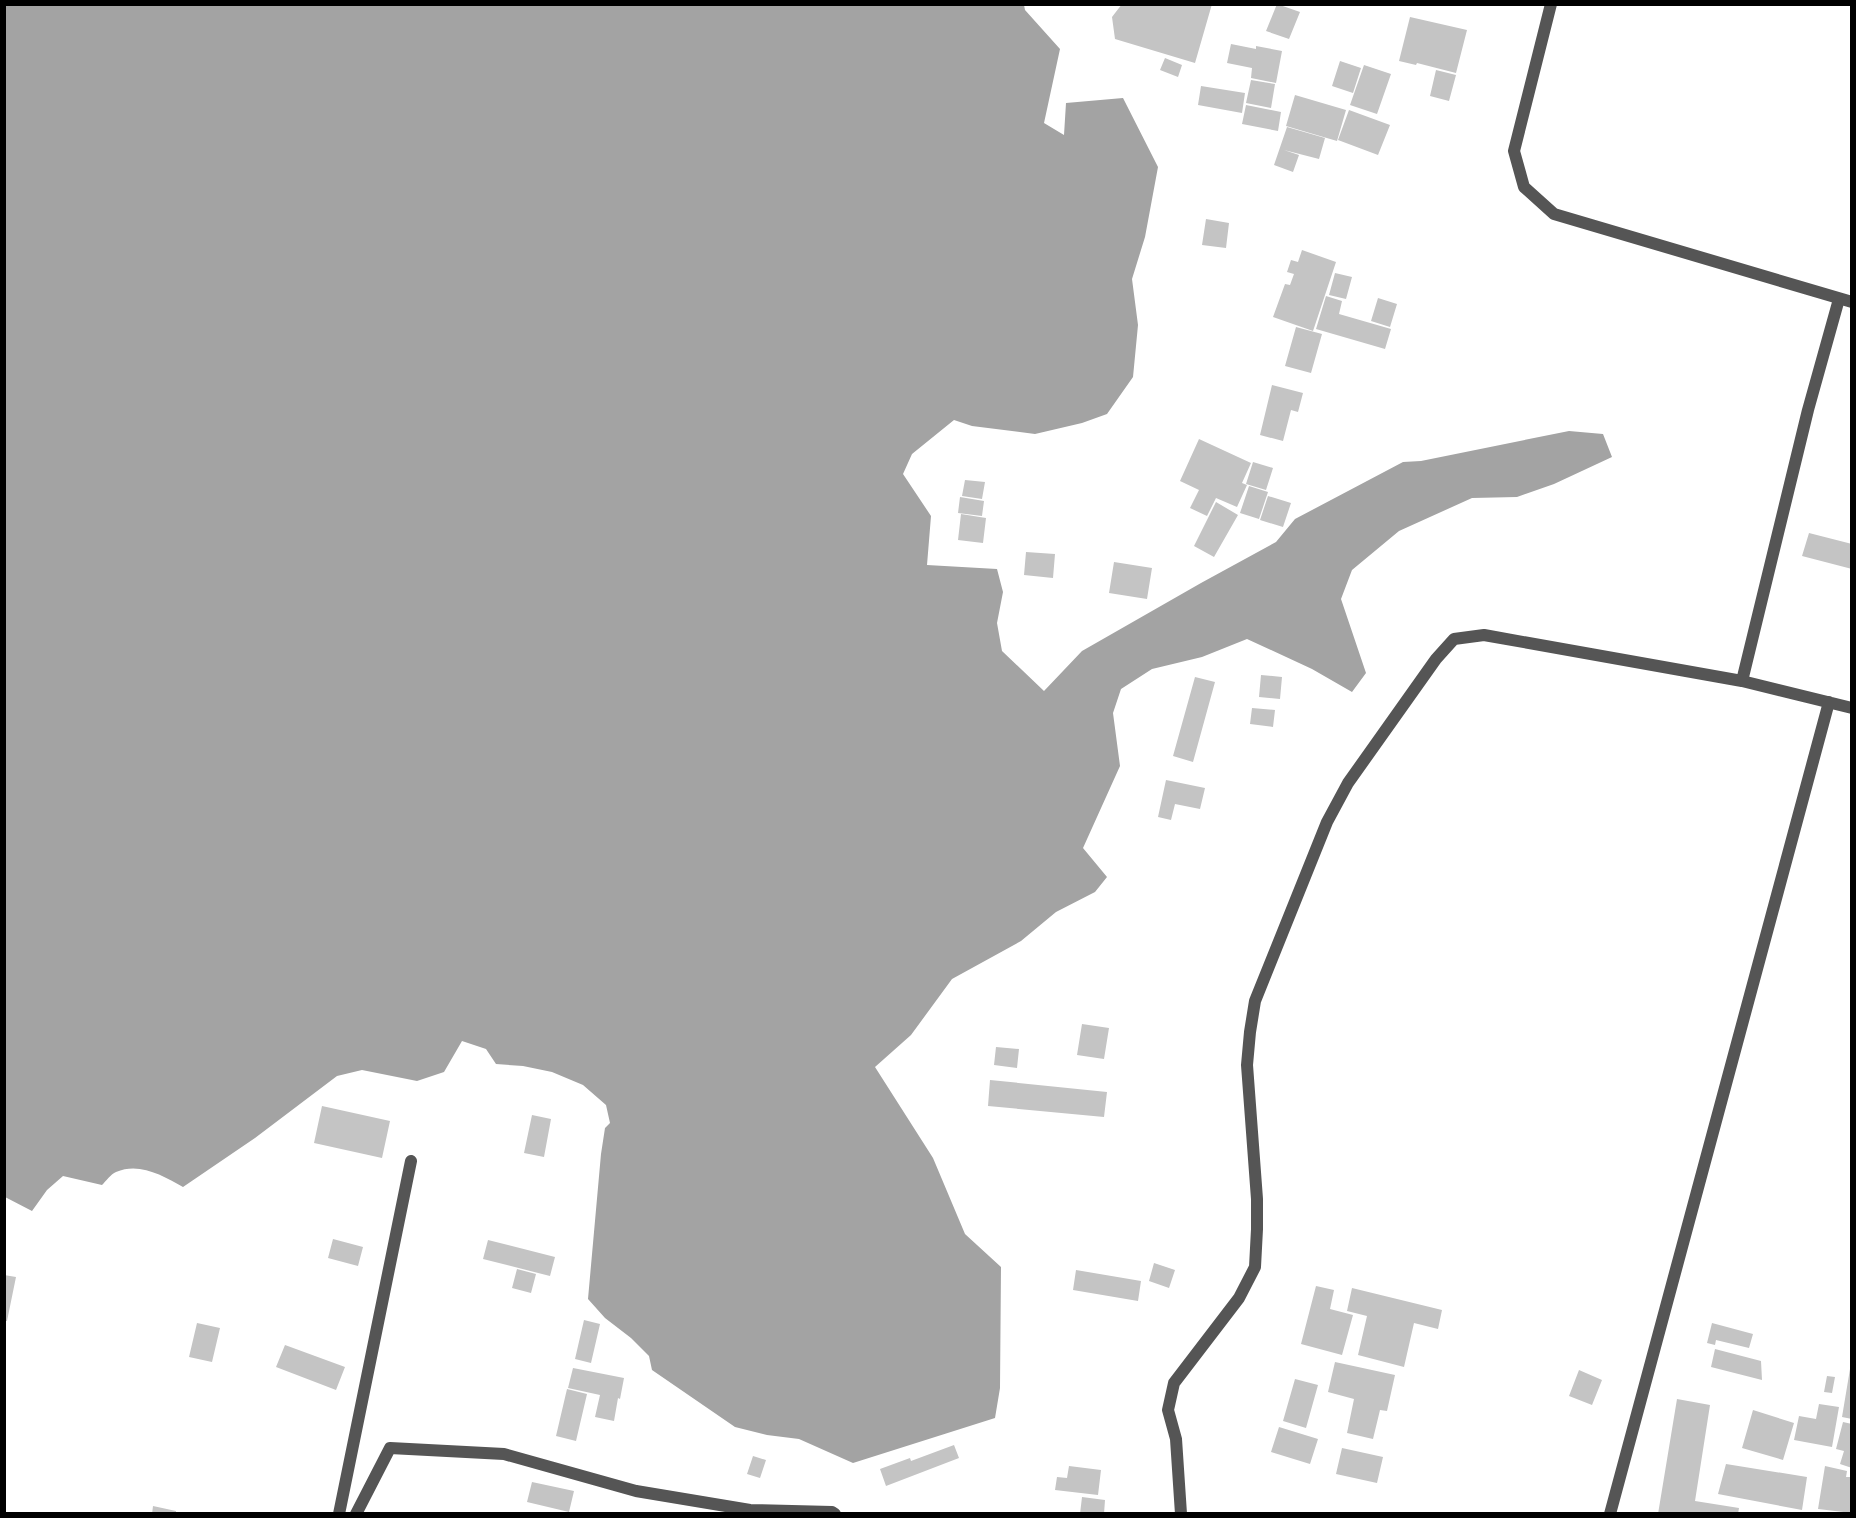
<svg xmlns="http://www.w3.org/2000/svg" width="1856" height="1518" font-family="'Titillium Web',sans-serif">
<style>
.water{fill:#a3a3a3}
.building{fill:#c4c4c4}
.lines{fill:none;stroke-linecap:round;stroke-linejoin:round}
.street{stroke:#555;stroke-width:12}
</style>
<rect width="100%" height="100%" fill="#fff"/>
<path class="water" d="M4 5H1024L1025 10 1060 49 1044 123 1064 135 1066 103 1123 98 1158 167 1145 237 1132 279 1138 325 1133 377 1107 414 1082 423 1035 434 972 426 954 420 912 454 903 474 931 516 927 565 997 569 1003 592 997 623 1002 651 1044 691 1082 651 1201 583 1276 542 1295 519 1403 462 1421 461 1569 431 1603 434 1612 457 1554 484 1517 497 1472 498 1399 531 1352 570 1341 599 1366 673 1352 692 1312 669 1247 639 1202 657 1152 669 1121 689 1113 713 1120 766 1083 848 1107 877 1095 892 1056 912 1021 941 952 979 911 1035 875 1067 933 1158 965 1234 1001 1267 1000 1388 995 1418 853 1463 799 1439 767 1435 735 1427 652 1370 649 1356 631 1338 605 1318 588 1299 601 1154 605 1128 610 1123 606 1105 583 1085 552 1072 523 1066 496 1064 486 1049 462 1041 444 1072 417 1081 362 1070 337 1076 255 1138 183 1187C163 1176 140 1162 116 1172 111 1174 106 1181 102 1185L63 1176 47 1190 32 1211 5 1197Z"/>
<path class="building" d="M1122 4H1212L1195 63 1115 39 1112 17Z
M1277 4 1300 12 1289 39 1266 31Z
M1410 17 1467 30 1456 73 1417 63 1416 65 1399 61Z
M1231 44 1256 49V46L1282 51 1276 83 1251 78 1252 68 1227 63Z
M1165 58 1182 65 1178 77 1160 70Z
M1340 61 1361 68 1353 93 1332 86Z
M1364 65 1391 74 1377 114 1350 105Z
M1436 70 1456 75 1449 101 1430 96Z
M1251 80 1275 84 1271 108 1246 103Z
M1201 86 1245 93 1242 113 1198 105Z
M1295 95 1346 110 1337 141 1286 126Z
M1246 105 1281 112 1278 131 1242 124Z
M1349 110 1390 125 1378 155 1338 140Z
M1287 127 1325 138 1319 159 1284 150 1299 155 1293 172 1274 165Z
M1206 219 1229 223 1226 248 1202 245Z
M1302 250 1336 262 1313 331 1273 317 1285 284 1290 285 1294 274 1287 272 1291 260 1298 262Z
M1335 273 1352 277 1346 299 1329 295Z
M1326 296 1342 301 1339 314 1391 329 1385 349 1316 329Z
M1378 298 1397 304 1390 327 1371 321Z
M1296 327 1322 334 1311 373 1285 366Z
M1272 385 1303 393 1298 412 1291 410 1283 441 1260 435Z
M1199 439 1251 463 1242 483 1247 485 1237 507 1216 498 1207 516 1190 508 1199 490 1180 481Z
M1253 462 1273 468 1266 490 1246 484Z
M965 480 985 482 982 499 962 496Z
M1249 486 1268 492 1259 519 1240 513Z
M1268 496 1291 503 1283 527 1260 520Z
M960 497 984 501 982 516 958 513Z
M1216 502 1238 515 1214 557 1194 546Z
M961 514 986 518 983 543 958 540Z
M1809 533 1852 544V569L1802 556Z
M1026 552 1055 554 1053 578 1024 575Z
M1114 562 1152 568 1147 599 1109 593Z
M1261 675 1282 677 1280 699 1259 697Z
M1195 677 1215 682 1193 762 1173 756Z
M1252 708 1275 710 1273 727 1250 724Z
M1166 780 1205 788 1200 809 1175 804 1171 820 1158 817Z
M1082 1024 1109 1028 1104 1059 1077 1055Z
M996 1047 1019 1049 1017 1068 994 1065Z
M990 1080 1107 1092 1104 1117 988 1106Z
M322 1106 390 1121 382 1158 314 1143Z
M532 1115 551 1119 544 1157 524 1153Z
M333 1239 363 1247 358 1266 328 1258Z
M488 1240 555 1257 550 1276 483 1259Z
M1154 1263 1175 1270 1169 1288 1149 1281Z
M517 1269 536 1274 531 1293 512 1288Z
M1076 1270 1141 1281 1138 1301 1073 1290Z
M4 1275 16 1277 7 1321H4Z
M1316 1286 1334 1290 1330 1309 1353 1315 1342 1355 1301 1344Z
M1352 1288 1442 1310 1438 1329 1414 1323 1404 1367 1358 1355 1367 1316 1347 1311Z
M584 1320 600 1324 591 1363 575 1359Z
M197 1323 220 1328 212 1362 189 1357Z
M1712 1323 1753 1334 1749 1348 1716 1340 1715 1345 1707 1343Z
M285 1345 345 1367 336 1390 276 1367Z
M1715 1349 1761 1361 1762 1380 1711 1367Z
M1335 1362 1395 1375 1387 1411 1380 1410 1373 1439 1347 1433 1354 1399 1328 1392Z
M573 1368 624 1378 620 1399 618 1398 614 1421 595 1417 600 1395 568 1388Z
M1850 1369H1852V1419L1842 1417Z
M1579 1370 1602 1380 1592 1405 1569 1396Z
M1827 1376 1835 1377 1832 1393 1824 1392Z
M1295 1379 1318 1385 1306 1428 1283 1421Z
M567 1389 587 1394 576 1441 556 1436Z
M1677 1399 1710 1405 1695 1501 1739 1508 1738 1514H1658Z
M1819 1404 1839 1407 1832 1447 1794 1440 1799 1416 1816 1419Z
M1753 1410 1794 1423 1783 1460 1742 1448Z
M1843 1422 1852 1424V1468L1840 1464 1844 1451 1836 1449Z
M1279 1427 1318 1439 1310 1464 1271 1452Z
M954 1445 959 1458 886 1486 880 1469 910 1458 911 1461Z
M1342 1448 1383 1457 1377 1483 1336 1474Z
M753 1456 766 1460 760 1478 747 1474Z
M1726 1464 1807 1477 1802 1510 1718 1494Z
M1069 1466 1101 1470 1098 1495 1055 1490 1057 1477 1067 1478Z
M1825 1466 1847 1471 1846 1477H1852V1513L1818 1509Z
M532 1482 574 1491 569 1512 527 1502Z
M1082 1497 1105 1500 1104 1514H1080Z
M153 1506 176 1511V1514H152Z"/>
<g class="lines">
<path class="street" d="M1551 4 1514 151 1524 187 1554 214 1852 302
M1742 681 1808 410 1839 299
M339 1514 411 1161
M356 1514 390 1448 504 1454 636 1491 750 1510 832 1512 835 1514
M1181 1514 1176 1439 1168 1410 1174 1383 1239 1298 1255 1267 1257 1229V1199L1247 1065 1250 1032 1255 1001 1327 822 1348 783 1436 659 1454 639 1484 635 1742 681 1852 708
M1610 1514 1829 702"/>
</g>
<rect width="1856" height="1518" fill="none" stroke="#000000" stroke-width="12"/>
</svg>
